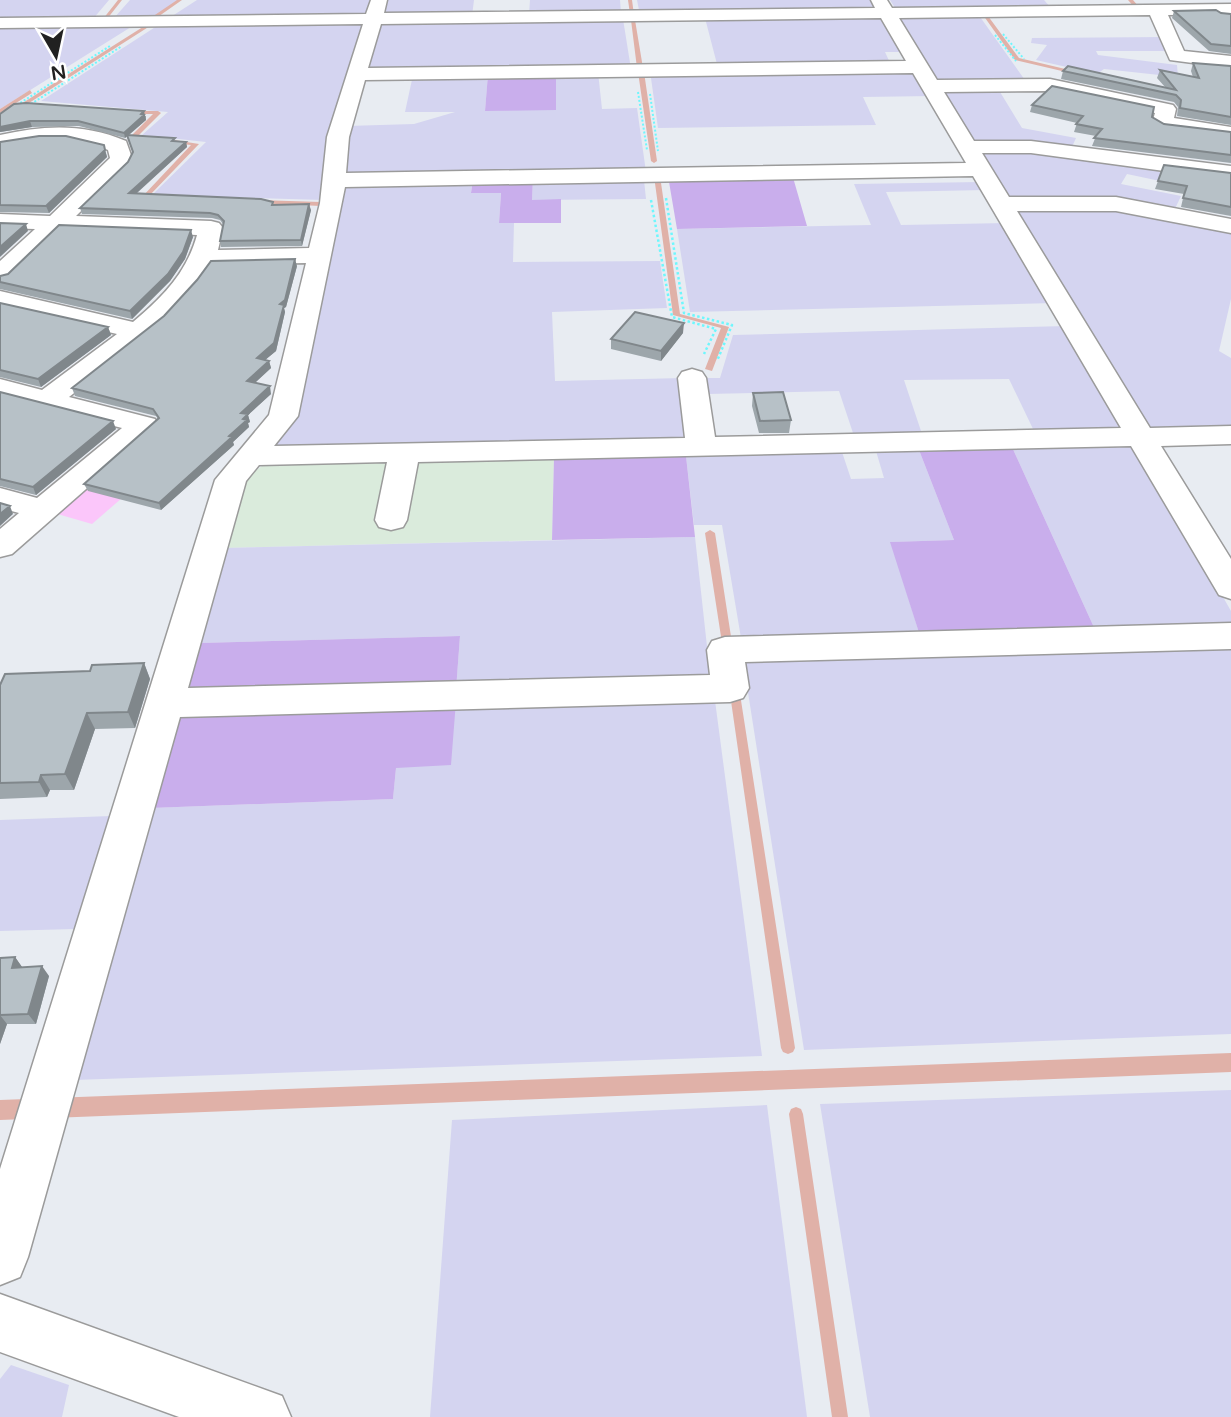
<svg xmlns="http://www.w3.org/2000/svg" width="1231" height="1417" font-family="'Varela Round',sans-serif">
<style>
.industrial{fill:#daebdc}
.farmland{fill:#d4d4f0}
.grass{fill:#c9aeec}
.park{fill:#fbc6fa}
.water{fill:#e0b1a8}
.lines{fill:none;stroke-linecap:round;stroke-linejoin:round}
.stream{fill:#e0b1a8;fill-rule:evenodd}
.minor-casing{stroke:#9b9b9b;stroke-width:3}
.path-far1{stroke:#6ef7fd;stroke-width:2;stroke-dasharray:2 2;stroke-linecap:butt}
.path{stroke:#6ef7fd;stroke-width:2.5;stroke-dasharray:2.5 2.5;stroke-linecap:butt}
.minor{fill:#fff;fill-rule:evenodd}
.wall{fill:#9da6ab}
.shaded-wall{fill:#80878b}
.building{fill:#b7c1c7;stroke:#80878b;stroke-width:2}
</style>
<rect width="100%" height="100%" fill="#e8ecf2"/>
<path class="industrial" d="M554 458 552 540 225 548 245 478 265 464Z"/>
<path class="farmland" d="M0 0H109L93 19 0 20Z
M130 0H179L150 19 114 18Z
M197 0H373L369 16 166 20Z
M385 0H474L472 16H380Z
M530 0H620L621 13 529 15Z
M637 0H874L880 10 640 15Z
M890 0H1044L1051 8 897 11Z
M978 14 1027 83 939 84 897 17Z
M884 17 904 52H885L891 65 718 68 705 18Z
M623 19 631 69 364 72 378 23Z
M366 23 324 200 152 195 206 142 142 135 168 112 41 101 160 24Z
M0 25 92 27H131L0 109Z
M1165 37 1171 51H1096L1098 55 1177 65 1178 77 1104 69 1097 74 1036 60 1047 45 1031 43 1032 38Z
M909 68 932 96 863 97 876 125 658 128 650 71Z
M598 72 602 109 637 108 646 172 343 177 347 126 414 124 455 112H405L413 75 488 74 485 111 556 109V73Z
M997 87 1022 128 1076 138 1071 149 975 143 941 89Z
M1036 149 1186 170 1179 185 1127 174 1121 184 1181 196 1173 213 1009 199 980 151Z
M533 178 644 180 646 199 532 200Z
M473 179 471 192H501L499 223H514L513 262 660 261 667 308 552 312 555 381 684 378 689 439 284 449 276 444 292 425 341 203V184Z
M980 182 985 190 886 192 901 225 1007 223 1054 303 690 312 677 229 871 225 854 184Z
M1116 207 1231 229V299L1219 351 1231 358V427L1155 429 1145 424 1015 210Z
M1067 326 1124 424 1117 430 1034 431 1009 379 904 380 922 434 854 436 839 391 708 394 701 378H720L733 335Z
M1130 444 1137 447 1231 611V630L1097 634 1012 447Z
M919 450 954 540 891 542 921 639 742 644 722 525H694L686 456 842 452 851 479 884 478 876 451Z
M695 537 711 683 456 690 460 636 199 643 225 548Z
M1231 641V1034L804 1050 742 654Z
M714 693 762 1056 74 1080 151 808 393 799 396 768 456 701Z
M111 816 75 929 0 931V820Z
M1231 1090V1417H870L820 1104Z
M767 1105 807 1417H430L452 1120Z
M11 1365 69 1385 62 1417H0V1379Z"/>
<path class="grass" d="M556 73V110L485 111 488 74Z
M792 174 807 226 677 229 668 176Z
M533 178 532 200 561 199V223H499L501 193H471L473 179Z
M1012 447 1097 634 921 639 890 542 954 540 919 450Z
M686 456 695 537 552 540 554 458Z
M460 636 456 690 185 692 199 643Z
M456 701 451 765 396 768 393 799 151 808 178 714Z"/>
<path class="park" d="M132 448 168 458 92 524 54 513Z"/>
<path class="water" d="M1231 1053V1072L0 1120V1100Z"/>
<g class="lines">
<path class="stream" d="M118 0H122L107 19H103Z
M177 0H182L152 21 141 20 149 19Z
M628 0H632L634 15 630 14Z
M1128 0H1133L1139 7 1135 8Z
M985 14H997V16H988L1019 58 1082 73 1079 75 1015 60 983 15Z
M633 19 635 20 643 68 640 70 637 68 631 20Z
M146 25 150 26 29 103 35 104V106L21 104Z
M641 70 644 72 657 161 654 163 651 161 638 72Z
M30 90 32 93 0 113V109Z
M131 111H158L161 113 137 137 142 138V140L129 138 153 114H133L130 112Z
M174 140 199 144 149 196 152 197V199H142V197L191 145 172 143 171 142Z
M657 174 660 176 680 314 729 327 712 371 705 369 721 328 673 315 654 176Z
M257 200 321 202 324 204 321 206 255 203V201Z
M710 530 715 533 732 643 727 646 722 643 705 533Z
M735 690 740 694 795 1048 793 1052 788 1054 783 1052 781 1048 730 694Z
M796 1107 801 1109 803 1114 848 1417H832L789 1114 791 1109Z"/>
<defs>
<path id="minor" d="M371 0H387L384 13 875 8 871 0H887L892 8 1231 4V14L1168 15 1184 51 1231 56V68L1170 60 1150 15 899 18 937 80 1050 79 1173 105 1176 109 1174 118 1231 127V139L1162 129 1155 127 1152 123 1155 113 1050 91 944 92 974 141H1031L1231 166V180L1031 153H982L1009 197H1116L1231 219V233L1116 211H1017L1150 428 1231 426V444L1161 446 1231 559V599L1219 595 1131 446 418 462 407 520 403 527 391 530 379 527 375 520 387 462 259 465 246 481 188 688 710 675 707 650 712 641 725 637 1231 623V649L745 662 749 688 743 698 730 702 180 717 28 1257 20 1277 0 1285V1169L215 480 269 415 306 263 211 265C177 322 121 357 69 397L155 419 159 425 12 554 0 557V529L19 513 0 508V488L37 498 122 428 0 397V379L42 390 117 334 0 307V291L133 322C163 297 187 272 197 235L61 230 9 280 0 283V261L35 229 0 228V214L50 216 110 158 108 150C73 134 37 139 0 147V135C44 125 84 123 126 141L132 158 127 166 76 216 211 221 219 223 223 228 218 250 309 248 320 203 327 137 363 24 0 28V18L366 14ZM881 18 906 61 368 68 381 24ZM913 73 966 163 346 173 349 137 365 80ZM973 176 1121 428 715 437 706 378 702 372 692 369 682 372 678 378 685 438 274 446 298 416 345 187Z
M0 1294 282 1396 291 1417H179L0 1352Z"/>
</defs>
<use href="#minor" class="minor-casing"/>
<path class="path-far1" d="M1003 34 1024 59
M995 35 1016 61
M638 92 647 150
M650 94 658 151
M31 104 122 46
M17 105 110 46"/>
<path class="path" d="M666 198 684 313 732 325 717 361
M651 200 672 317 716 329 704 354"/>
<use href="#minor" class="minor"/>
</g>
<path class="wall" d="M1174 11 1231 14V54L1209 51 1172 18Z
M1193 63 1231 66V125L1177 116 1178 107 1174 102 1061 79 1063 71 1165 87 1157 78 1160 70 1193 77 1191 71Z
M1032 105 1152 117 1164 124 1231 132V163L1092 146 1096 136 1074 132 1077 123 1030 112Z
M0 114 146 116V120L129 135 186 142 187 147 136 194 273 205 311 210 302 246 221 247 220 241 223 224 220 220 212 218 82 214 80 208 128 162 133 152 127 136 125 138 79 126 32 127 0 132Z
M0 142 104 145 107 157 49 213 0 212Z
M1231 173V216L1181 207 1184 194 1155 189 1158 181Z
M193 237 185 259 170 281 132 319 0 289V276Z
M297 266 286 307 284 308 285 312 276 351 265 360 269 361 271 368 255 383 271 394 248 415 250 422 248 423 249 427 233 442 234 445 161 510 88 491 84 484 158 419 156 416 75 396 72 388Z
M0 303 108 327 111 335 41 387 0 377Z
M683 333 661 361 611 349V339Z
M0 392 116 429 36 495 0 486Z
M753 393 791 420 789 433H759L752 406Z
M144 663 150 679 135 728 95 729 74 790H50L47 797 0 799V685Z
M15 957 22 967 49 976 36 1024H7L0 1044V958Z"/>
<path class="shaded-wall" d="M144 111 146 120 125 138 124 133Z
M30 121 32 127 0 132V127Z
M186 142 187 147 130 199 129 193Z
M105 150 107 157 49 213 46 206Z
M309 204 311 210 302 246 301 240Z
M26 224 28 231 0 257V247Z
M191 230 193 237 185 259 170 281 132 319 130 311Z
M295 259 297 266 286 307 284 308 285 312 276 351 259 365 257 358Z
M684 323 683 333 661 361V351Z
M108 327 111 335 41 387 38 379Z
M269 361 271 368 249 388 247 381Z
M270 386 271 394 248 415 250 422 248 423 249 427 233 442 234 445 161 510 159 503 229 436 241 413Z
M113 421 116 429 36 495 33 487Z
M10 506 13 514 0 526V514Z
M144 663 150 679 135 728 128 712Z
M87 713 95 729 74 790 65 774Z
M41 775 50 790 47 797 39 782Z
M15 957 22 967 12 968Z
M42 966 49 976 36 1024 28 1014Z
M0 1015 7 1024 0 1044Z"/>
<path class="building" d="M1216 10 1221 13 1231 14V46L1211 44 1174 11Z
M1193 63 1231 66V117L1180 108 1181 100 1176 95 1063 71 1068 66 1176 90 1160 70 1199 78Z
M1052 86 1154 107 1152 117 1164 124 1231 132V155L1094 138 1102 129 1076 124 1083 116 1032 105Z
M26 103 144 111 141 114 144 115 124 133 78 121H30L0 127V114L14 104Z
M127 135 175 138 172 141 186 142 129 193 261 199 273 202 272 205 309 204 301 240 220 241 224 221 218 215 210 213 80 208 128 162 133 152Z
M39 136H66L104 145 105 150 46 206 0 205V142Z
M1164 165 1231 173V207L1183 198 1187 186 1158 181Z
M0 223 26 224 0 247Z
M59 225 191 230 183 252 168 274 130 311 0 282V276L8 274Z
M295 259 285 300 280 304 284 305 274 343 257 358 269 361 247 381 270 386 241 413 248 414 243 419 247 420 229 436 232 437 159 503 84 484 159 418 153 409 72 388 164 316 197 280 211 261Z
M0 303 108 327 38 379 0 370Z
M635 312 684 323 661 351 611 339Z
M0 392 113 421 33 487 0 479Z
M783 392 791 420 760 421 753 393Z
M0 503 10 506 0 514Z
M144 663 128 712 87 713 65 774 41 775 39 782 0 783V685L5 674 90 671 92 665Z
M15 957 12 968 42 966 28 1014 0 1015V958Z"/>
<g transform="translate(56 56) rotate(171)" stroke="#ffffff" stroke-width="5" paint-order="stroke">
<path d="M0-5L12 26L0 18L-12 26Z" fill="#212121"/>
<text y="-10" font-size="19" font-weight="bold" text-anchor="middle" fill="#212121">N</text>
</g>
</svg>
